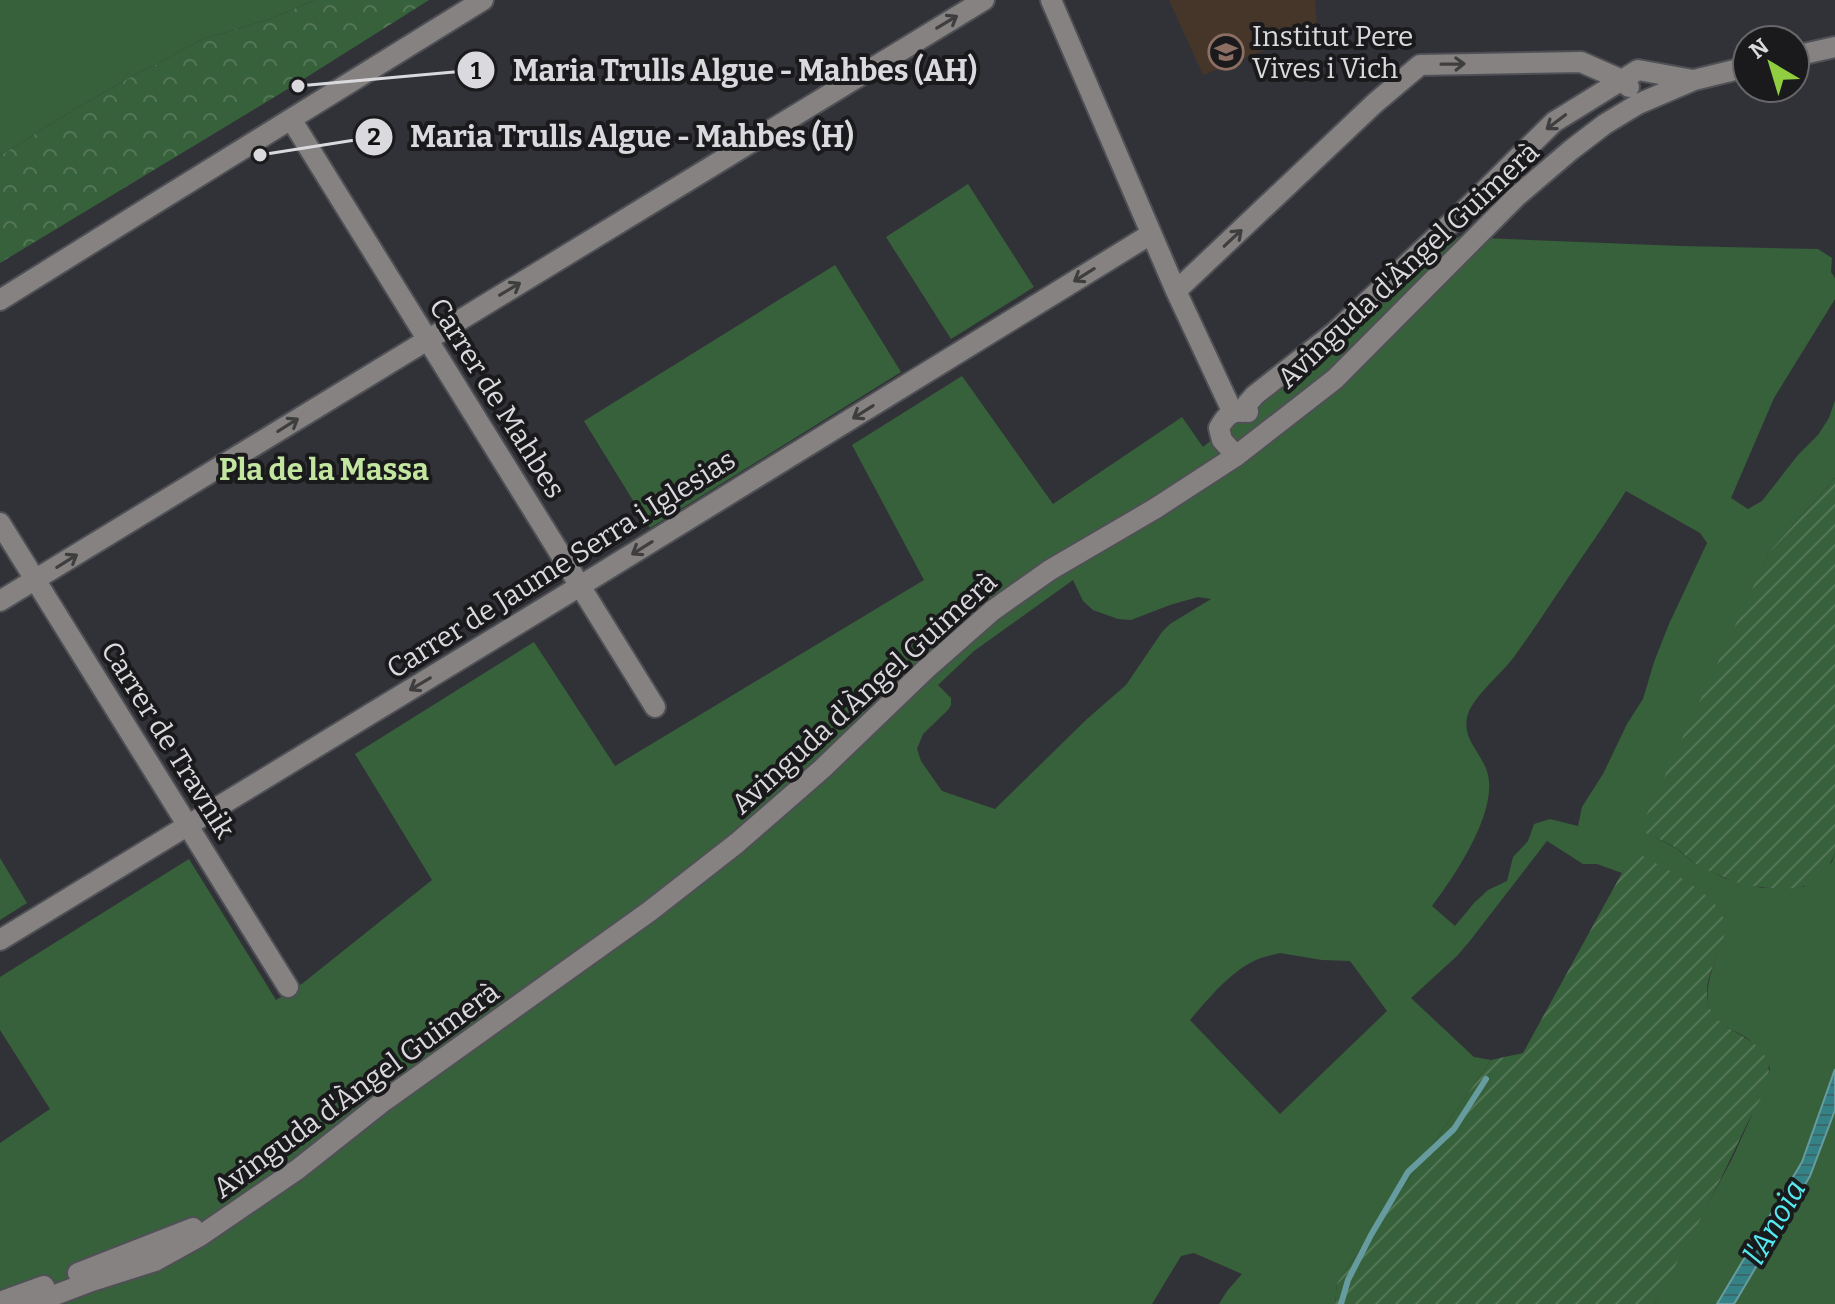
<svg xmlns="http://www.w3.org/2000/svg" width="1835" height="1304" font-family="Bitter,serif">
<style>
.education{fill:#46362a}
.green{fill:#37613a;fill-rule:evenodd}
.forest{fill:url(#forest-crowns)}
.garden{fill:url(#garden-furrows)}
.water{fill:url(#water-rules);stroke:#669ca0;stroke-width:2}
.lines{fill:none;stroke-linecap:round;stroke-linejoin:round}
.stream{stroke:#669ca0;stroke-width:6}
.minor-casing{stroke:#4f5056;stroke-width:24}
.minor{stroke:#858281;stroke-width:20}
.oneway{stroke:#3f3e3f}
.labels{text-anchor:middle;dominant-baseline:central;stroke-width:8;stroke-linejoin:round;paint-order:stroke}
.poi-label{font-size:28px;fill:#dadade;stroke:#1a1a1c;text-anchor:start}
.street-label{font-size:28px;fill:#dadade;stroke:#1a1a1c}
.neighbourhood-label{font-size:30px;font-weight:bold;fill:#c2e59f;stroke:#1a1a1c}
.water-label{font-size:30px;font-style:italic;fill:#54eaf0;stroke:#1a1a1c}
.leader{fill:none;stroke:#dadade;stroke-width:3}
.callout-dot{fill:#dadade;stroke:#1a1a1c;stroke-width:3}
.mark-label{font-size:24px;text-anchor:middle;font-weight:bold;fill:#111}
.callout-label{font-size:30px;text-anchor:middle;font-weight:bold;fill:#dadade;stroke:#1a1a1c;stroke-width:8;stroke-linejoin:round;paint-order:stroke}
</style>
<defs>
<pattern id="forest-crowns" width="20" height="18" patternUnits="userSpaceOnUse" patternTransform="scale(2)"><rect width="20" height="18" fill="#37613a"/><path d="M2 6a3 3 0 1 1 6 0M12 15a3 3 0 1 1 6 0" fill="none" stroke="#537756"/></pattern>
<pattern id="garden-furrows" width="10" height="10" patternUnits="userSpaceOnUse" patternTransform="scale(2)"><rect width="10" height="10" fill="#37613a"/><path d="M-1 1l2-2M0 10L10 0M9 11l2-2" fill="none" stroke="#537756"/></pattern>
<pattern id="water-rules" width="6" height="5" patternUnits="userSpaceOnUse" patternTransform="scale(2)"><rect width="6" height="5" fill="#358286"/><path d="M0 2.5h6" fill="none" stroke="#3a686b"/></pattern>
</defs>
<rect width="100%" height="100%" fill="#313238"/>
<path class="education" d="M1169 0H1315L1317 29 1203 75Z"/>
<path class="green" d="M0 0H315L270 19 203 39 180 51 160 63 138 73 75 109 0 156Z
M968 184 1034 287 951 339 886 237Z
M1458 237 1680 246 1818 249 1832 258 1831 272 1835 278V299L1774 398 1731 498 1748 509 1762 501 1798 455 1818 435 1829 418 1835 400V478L1770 551 1645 832 1676 848 1691 861 1724 878 1762 888 1804 887 1832 862 1835 852V1069L1802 1162 1717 1304H1654L1732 1159 1765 1086 1770 1068C1763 1059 1756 1045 1747 1038 1738 1032 1728 1029 1719 1022 1697 1003 1712 968 1721 945L1689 883 1634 852 1622 873 1597 864H1583L1547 841 1469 942 1457 956 1411 998 1474 1057 1491 1060 1337 1283 1335 1304H1219L1227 1291 1242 1274 1194 1253 1181 1256 1152 1304H0V1143L50 1109 0 1030V977L189 859 276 1000 303 983 432 880 355 754 534 642 615 766 924 580 852 445 962 376 1053 504 1182 417 1203 447ZM1626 491 1700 533 1707 543 1669 624 1654 662 1643 699 1627 724 1603 774 1582 807 1578 826 1550 819 1534 824 1528 841 1513 857 1507 881 1488 890 1474 903 1455 926 1432 906C1455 876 1497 813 1488 775 1483 753 1460 739 1468 714 1474 696 1502 673 1514 657 1540 621 1564 583 1589 547 1602 528 1614 510 1626 491ZM1073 580 1083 601 1093 610 1118 619 1131 620 1170 605 1198 597 1211 599 1170 624 1162 632 1126 685 1087 719 995 809 942 791 921 761 917 749 923 734 948 710 951 705V698L938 685 974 651ZM1280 953 1322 960 1350 961 1387 1011 1280 1114 1190 1020C1207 1000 1231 971 1256 960 1263 957 1272 955 1280 953Z
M835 265 901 372 650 528 584 421Z
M0 858 27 903 0 920Z
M1835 1110V1304H1734L1810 1176Z"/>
<path class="forest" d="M315 0H429L291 87 0 263V156L75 109 138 73 160 63 180 51 203 39 270 19Z"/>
<path class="garden" d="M1835 478V852C1830 867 1818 884 1801 887 1778 891 1742 887 1721 876 1711 872 1701 867 1693 862 1686 857 1680 850 1673 846 1664 841 1654 837 1644 832L1645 818 1770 551Z
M1634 851C1657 865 1724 895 1725 925 1726 932 1722 942 1720 949 1713 966 1704 983 1708 1002 1715 1035 1760 1032 1768 1064 1773 1082 1754 1110 1746 1126 1718 1187 1687 1246 1654 1304H1335L1337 1283 1491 1060 1523 1053Z"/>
<path class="water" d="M1835 1069V1110L1810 1176 1734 1304H1717L1802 1162Z"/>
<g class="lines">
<path class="stream" d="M1341 1304 1348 1280 1371 1235 1408 1172 1454 1129 1486 1079"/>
<defs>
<path id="minor" d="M1051 0 1176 291 1233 413
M1795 56 1835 47
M291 119 655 707
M1176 291 1375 103 1420 65 1581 62 1622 80 1629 87
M0 300C161 200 321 99 483 0
M1248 412 1247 404 1255 395 1335 332 1467 208 1554 122 1638 70 1693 80
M1236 456 1222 440 1219 428C1225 417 1231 410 1244 412
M0 523 288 987
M0 601 984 0
M0 940 580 586 1151 234
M78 1273 193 1228
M0 1302 44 1286
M31 1304 92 1281 155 1261 200 1236 298 1169 384 1101 650 911 737 843 822 769 926 669 992 611 1050 570 1156 508 1236 456 1335 379 1517 196 1571 150 1605 124 1638 104 1694 80 1747 67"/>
</defs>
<use href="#minor" class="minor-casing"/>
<use href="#minor" class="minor"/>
</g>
<defs><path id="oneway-shaft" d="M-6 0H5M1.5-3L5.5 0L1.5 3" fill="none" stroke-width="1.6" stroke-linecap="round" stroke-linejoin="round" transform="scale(2)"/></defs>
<g class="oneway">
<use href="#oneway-shaft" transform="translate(947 22) rotate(-31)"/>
<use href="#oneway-shaft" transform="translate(1453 64) rotate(-1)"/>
<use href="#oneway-shaft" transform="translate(1556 122) rotate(143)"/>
<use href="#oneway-shaft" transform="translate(1233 238) rotate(-43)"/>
<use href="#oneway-shaft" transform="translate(1084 275) rotate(148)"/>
<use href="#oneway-shaft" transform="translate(510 289) rotate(-31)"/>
<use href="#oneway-shaft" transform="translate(863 412) rotate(148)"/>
<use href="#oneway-shaft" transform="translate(288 425) rotate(-32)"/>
<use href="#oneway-shaft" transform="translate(642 548) rotate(148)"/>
<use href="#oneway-shaft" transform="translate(67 561) rotate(-32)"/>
<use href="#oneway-shaft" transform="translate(420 684) rotate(149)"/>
</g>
<defs>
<symbol id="school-ring" viewBox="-11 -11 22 22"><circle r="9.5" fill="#1a1a1c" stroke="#8d6e63" stroke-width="1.5"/><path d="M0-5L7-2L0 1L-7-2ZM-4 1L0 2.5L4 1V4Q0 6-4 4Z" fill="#8d6e63"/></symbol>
</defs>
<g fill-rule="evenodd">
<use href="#school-ring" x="1206" y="32" width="40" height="40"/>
</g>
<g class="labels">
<g class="poi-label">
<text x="1252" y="36">Institut Pere<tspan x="1252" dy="32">Vives i Vich</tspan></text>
</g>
<g class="street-label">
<text transform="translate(1408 265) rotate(-43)">Avinguda d'Àngel Guimerà</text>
<text transform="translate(497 398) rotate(58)">Carrer de Mahbes</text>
<text transform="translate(561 564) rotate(-32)">Carrer de Jaume Serra i Iglesias</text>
<text transform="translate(864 693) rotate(-42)">Avinguda d'Àngel Guimerà</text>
<text transform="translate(168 740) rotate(58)">Carrer de Travnik</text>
<text transform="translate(356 1090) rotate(-36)">Avinguda d'Àngel Guimerà</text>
</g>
<g class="neighbourhood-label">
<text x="324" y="470">Pla de la Massa</text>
</g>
<g class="water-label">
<text transform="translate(1775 1222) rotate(-60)">l'Anoia</text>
</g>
</g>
<path class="leader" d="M298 86L476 70M260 155L374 137"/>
<g class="callout-dot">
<circle cx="298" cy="86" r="8"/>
<circle cx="260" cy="155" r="8"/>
<circle cx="476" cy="70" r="20"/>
<circle cx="374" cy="137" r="20"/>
</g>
<g class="mark-label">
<text x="476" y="79">1</text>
<text x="374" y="145">2</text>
</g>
<g class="callout-label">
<text x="745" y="81">Maria Trulls Algue - Mahbes (AH)</text>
<text x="632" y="147">Maria Trulls Algue - Mahbes (H)</text>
</g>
<g transform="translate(1771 64) rotate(322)"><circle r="38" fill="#1a1a1c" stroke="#67676a" stroke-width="2"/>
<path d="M0-6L14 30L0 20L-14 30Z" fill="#90cd41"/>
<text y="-12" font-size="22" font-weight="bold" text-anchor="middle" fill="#dadade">N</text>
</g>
</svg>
